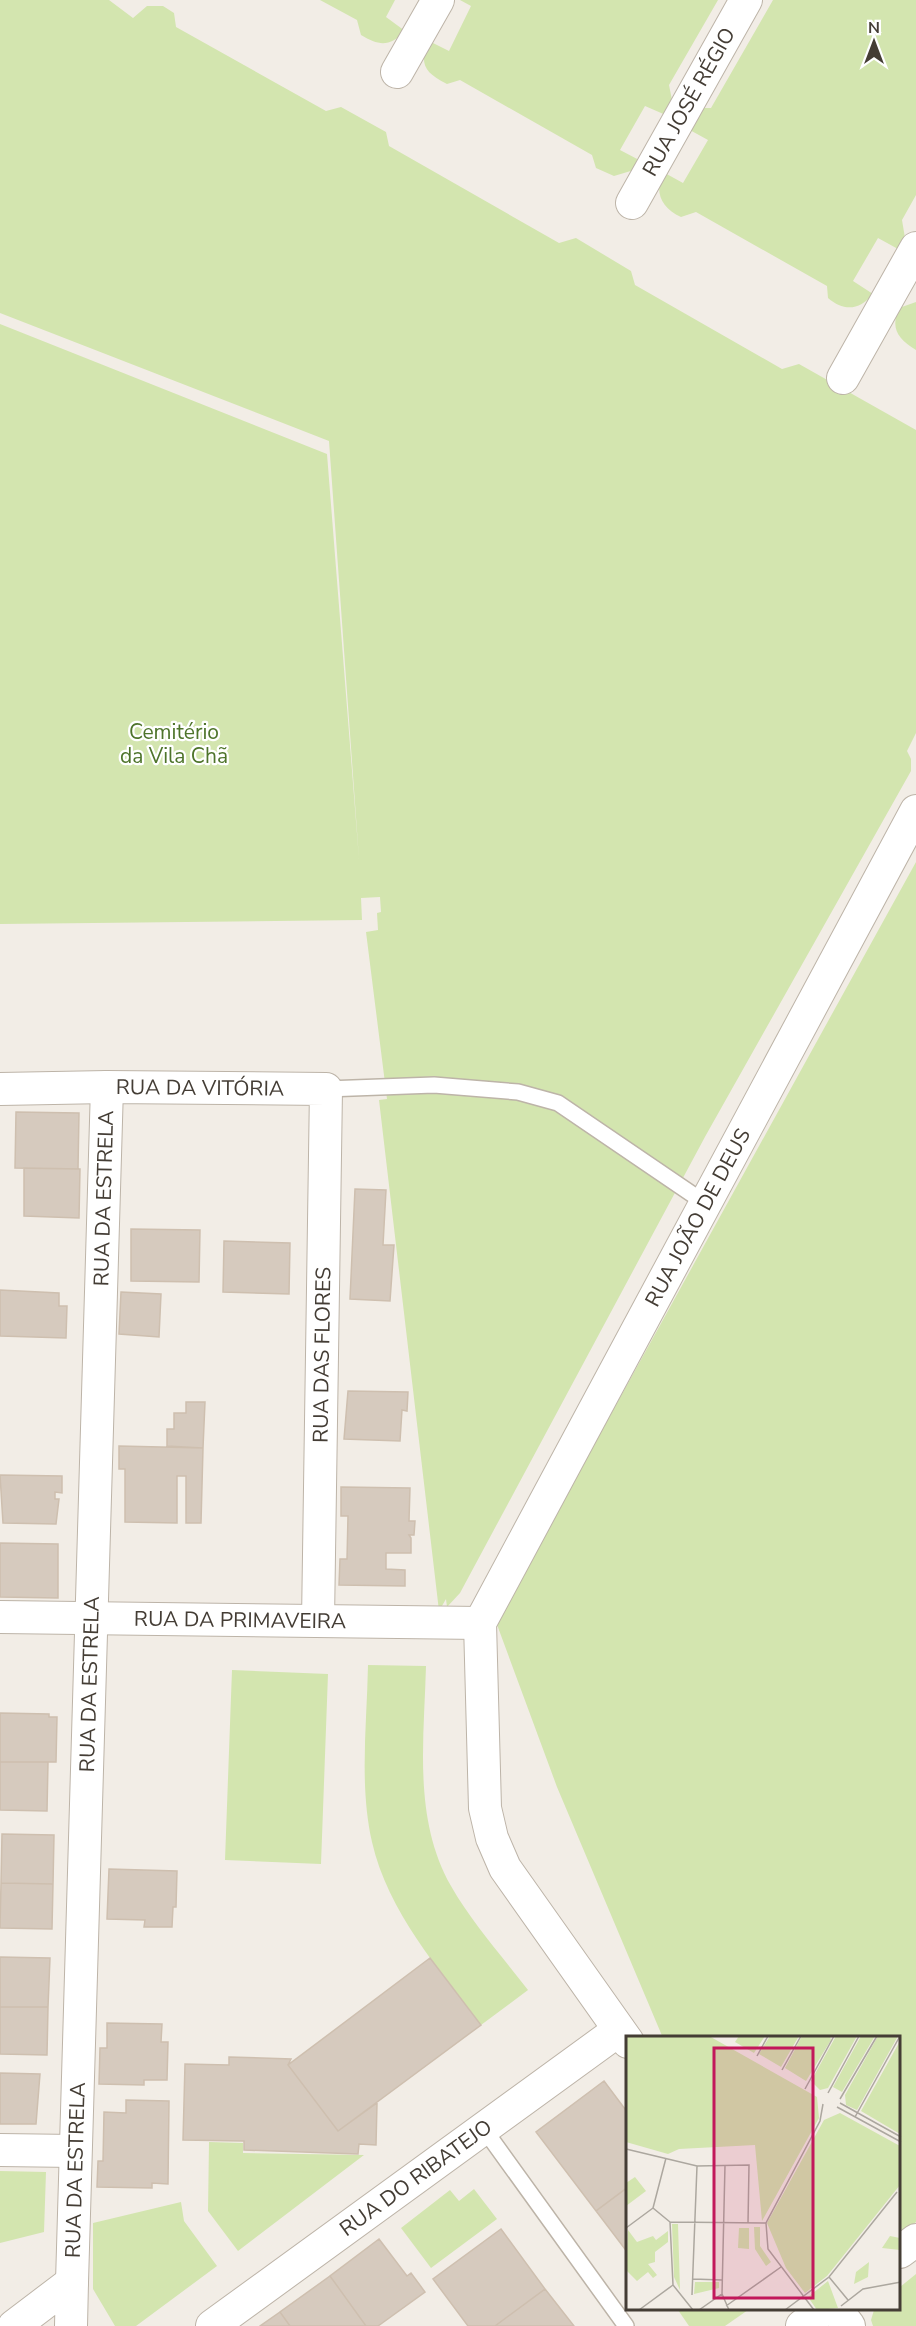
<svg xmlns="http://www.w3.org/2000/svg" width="916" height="2326" font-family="'Nunito Sans',sans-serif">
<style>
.green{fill:#d3e5af}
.building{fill:#d6cabe;stroke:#cebfaf;stroke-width:1.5}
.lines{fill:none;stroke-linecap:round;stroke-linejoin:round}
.service-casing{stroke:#bdb4a8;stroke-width:18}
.minor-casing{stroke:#bdb4a8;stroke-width:34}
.service{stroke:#fff;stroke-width:15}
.minor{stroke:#fff;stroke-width:32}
.labels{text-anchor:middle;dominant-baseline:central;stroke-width:4.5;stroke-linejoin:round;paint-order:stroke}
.street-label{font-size:21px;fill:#443d35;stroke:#fff}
.park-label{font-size:21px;fill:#4e742b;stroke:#fff}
.inset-road{fill:none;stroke:#aca79f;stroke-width:1.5}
.view{fill:#c2185b;fill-opacity:0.15;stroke:#c2185b;stroke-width:3}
.inset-edge{fill:none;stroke:#443d35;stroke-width:3}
</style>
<rect width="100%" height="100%" fill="#f2ede6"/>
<path class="green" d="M0 0H109L133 18 147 6H163L174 13 176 27 326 111 341 107 386 132 389 146 559 243 576 238 631 271 635 285 782 369 799 364 916 430V733L907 751 911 759V771L706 1135 460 1593 447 1607 446 1599 439 1611 379 1100 387 1099 366 932 378 930 377 913 381 912 380 897 361 898 362 920 0 924V324L327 454 359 859 329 441 0 313Z
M320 0H395L386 17 405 31C390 47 379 46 361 35L357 20Z
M460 0H718L669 85 673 105 668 116 645 106 620 150 641 161 634 170 614 176 596 168 592 155 460 80 447 84C424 72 420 65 427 40L449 51 471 6Z
M773 0H916V195L902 220 905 238 898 249 878 238 853 281 873 294C860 310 844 312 828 298L827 286 696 212 681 217C661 208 654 192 663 172L683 183 708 140 688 129 700 108H711Z
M916 302V350C898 339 890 329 899 308Z
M916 862V2222L900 2235V2038H663L557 1787 496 1622Z
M368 1665 426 1666C424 1741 413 1819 451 1886 472 1923 502 1956 528 1990L481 2025C439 1969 388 1912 372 1842 359 1785 367 1723 368 1665Z
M232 1670 328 1674 321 1864 225 1860Z
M209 2142 243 2143V2153L364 2155 238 2251 208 2211Z
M0 2171 46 2172 44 2232 0 2243Z
M474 2189 497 2219 431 2268 401 2228 450 2190 459 2201Z
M181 2202 184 2221 217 2266 136 2326H115L93 2289V2223Z
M916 2274V2326H873L871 2320 874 2310H900V2287Z
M678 2310H748L725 2326H689Z"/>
<path class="building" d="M16 1112 79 1113 78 1169 15 1168Z
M24 1168 80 1169 79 1218 24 1216Z
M355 1189 386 1190 383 1245H394L390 1301 350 1299Z
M131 1229 200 1230 199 1282 131 1281Z
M224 1241 290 1243 289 1294 223 1292Z
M0 1290 59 1293V1306H67L66 1338 0 1336Z
M121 1292 161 1294 159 1337 119 1334Z
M348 1391 408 1392 407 1411 402 1410 400 1441 344 1439Z
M186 1402H205L203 1448 167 1446V1429H174V1413H186Z
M119 1446 203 1448 201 1523H186V1476H177V1523L125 1522V1469H119Z
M0 1475 62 1476V1493L55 1492V1499H59L56 1524 3 1523Z
M341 1487 410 1488 409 1521H415L414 1535H409L411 1538V1553H386V1569L405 1570V1586L339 1585 340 1559H347L348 1516H341Z
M0 1543 58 1544V1598L0 1597Z
M0 1713 49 1714V1717H57L56 1762H0Z
M0 1762H48L47 1811 0 1810Z
M2 1834 54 1835 53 1884 1 1883Z
M109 1869 177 1871 176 1907H173L172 1927H144L145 1920 107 1919Z
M1 1883 53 1884 52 1929 0 1928Z
M0 1957 50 1958 48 2007H0Z
M430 1958 481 2025 338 2131 288 2065Z
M0 2007H48L47 2055 0 2054Z
M107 2023 162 2024 161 2042H168L167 2080H144V2085L99 2084 100 2048H107Z
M229 2057 291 2059 288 2065 338 2131 377 2103 376 2145 359 2144 358 2154 244 2150V2141L183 2140 185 2064 229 2065Z
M0 2073 40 2074 36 2124H0Z
M604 2081 628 2113V2187L596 2211 536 2132Z
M126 2100 169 2101 168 2184 152 2183V2188L97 2187 98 2161H103L104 2112 126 2113Z
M628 2187V2253L596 2211Z
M501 2229 545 2289 495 2326H468L433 2279Z
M379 2239 407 2276 411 2273 425 2292 378 2326H366L330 2276Z
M330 2276 366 2326H290L280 2312Z
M545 2289 574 2326H495Z
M280 2312 290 2326H260Z"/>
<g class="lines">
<defs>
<path id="service" d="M326 1089 434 1085 518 1092 558 1103 705 1203
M484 2129 626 2326"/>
<g id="minor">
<path d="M397 72 438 0"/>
<path id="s1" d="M632 203 746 0"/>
<path d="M843 378 916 248"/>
<path id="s2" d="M0 1089 107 1087 326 1089 318 1621"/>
<path id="s3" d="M0 1617 480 1623"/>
<path id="s4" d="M628 2042 505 1868 492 1838 485 1808 480 1623 916 811"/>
<path d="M0 2150 75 2151"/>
<path d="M900 2252 916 2240"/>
<path id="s5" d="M72 2282 107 1087"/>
<path d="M837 2310 849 2326"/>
<path d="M14 2326 72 2282 71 2326"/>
<path id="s6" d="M212 2326 619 2030"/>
<path d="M802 2326 823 2310"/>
</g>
</defs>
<use href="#service" class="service-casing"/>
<use href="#minor" class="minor-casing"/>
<use href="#service" class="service"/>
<use href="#minor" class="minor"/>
</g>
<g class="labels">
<g class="street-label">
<text stroke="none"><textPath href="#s1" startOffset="116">RUA JOSÉ RÉGIO</textPath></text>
<text stroke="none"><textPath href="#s2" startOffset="200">RUA DA VITÓRIA</textPath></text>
<text stroke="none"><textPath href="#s5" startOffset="1084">RUA DA ESTRELA</textPath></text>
<text stroke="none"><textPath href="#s4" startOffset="922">RUA JOÃO DE DEUS</textPath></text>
<text transform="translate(322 1355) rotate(-89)">RUA DAS FLORES</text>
<text stroke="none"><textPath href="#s3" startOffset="240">RUA DA PRIMAVEIRA</textPath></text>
<text stroke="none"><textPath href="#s5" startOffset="598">RUA DA ESTRELA</textPath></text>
<text stroke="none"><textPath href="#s5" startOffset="112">RUA DA ESTRELA</textPath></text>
<text stroke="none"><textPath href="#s6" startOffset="252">RUA DO RIBATEJO</textPath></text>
</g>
<g class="park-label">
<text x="174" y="732">Cemitério<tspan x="174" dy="24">da Vila Chã</tspan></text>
</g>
</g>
<g transform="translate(626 2036)">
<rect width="274" height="274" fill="#f2ede6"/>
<path d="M0 0H83L191 61 193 82 136 185 129 109 53 113 42 118 0 106ZM113 0H139L128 17 109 6ZM144 0H173L155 31 133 18ZM176 0H204L205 4 180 45 159 32ZM210 0H231L202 52 194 54 185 45ZM235 0H249L216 56 207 51ZM252 0H272L231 74 220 69 219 59ZM274 5V98L235 75ZM214 77 274 110V149L201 240 179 257 160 232 141 187 198 84ZM9 141 20 155 0 170V147ZM46 188H52L54 254 48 241ZM128 191H134V210L145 226 140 230 129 213ZM113 192H123V213L112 212ZM2 194 11 206 27 200 30 204 42 195V206L29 216V226L22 228 31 239 27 242 22 236 11 245 0 234ZM264 200 274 202V214L256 212ZM243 226 242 241 228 248 230 236ZM202 245 212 272 191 274 182 261ZM69 246H93V252L68 258Z" fill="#d3e5af"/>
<path class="inset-road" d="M131 20 142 0M156 34 175 0M179 53 208 0M202 57 233 0M214 63 251 0M214 67 275 101M211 71 275 106M229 81 274 0M0 113 71 130 123 129 122 187M40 122 27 172 44 186 47 249 67 274M44 186 140 187M0 192 27 172M203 241 222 264M67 243 96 244M96 258 99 129M66 259 71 130M100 270 155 231M215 270 237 253 275 246M13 274 47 249M73 274 96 258 103 274M159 274 203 241 271 156M188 274 142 213 140 187 194 85 197 68"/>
<path class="view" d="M88 12H187V262H88Z"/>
<rect width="274" height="274" class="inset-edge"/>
</g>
<g transform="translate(874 42)" stroke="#ffffff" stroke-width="4.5" paint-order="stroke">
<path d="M0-4.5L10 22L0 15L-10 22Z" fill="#443d35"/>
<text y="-9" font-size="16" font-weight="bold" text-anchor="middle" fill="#443d35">N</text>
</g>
</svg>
